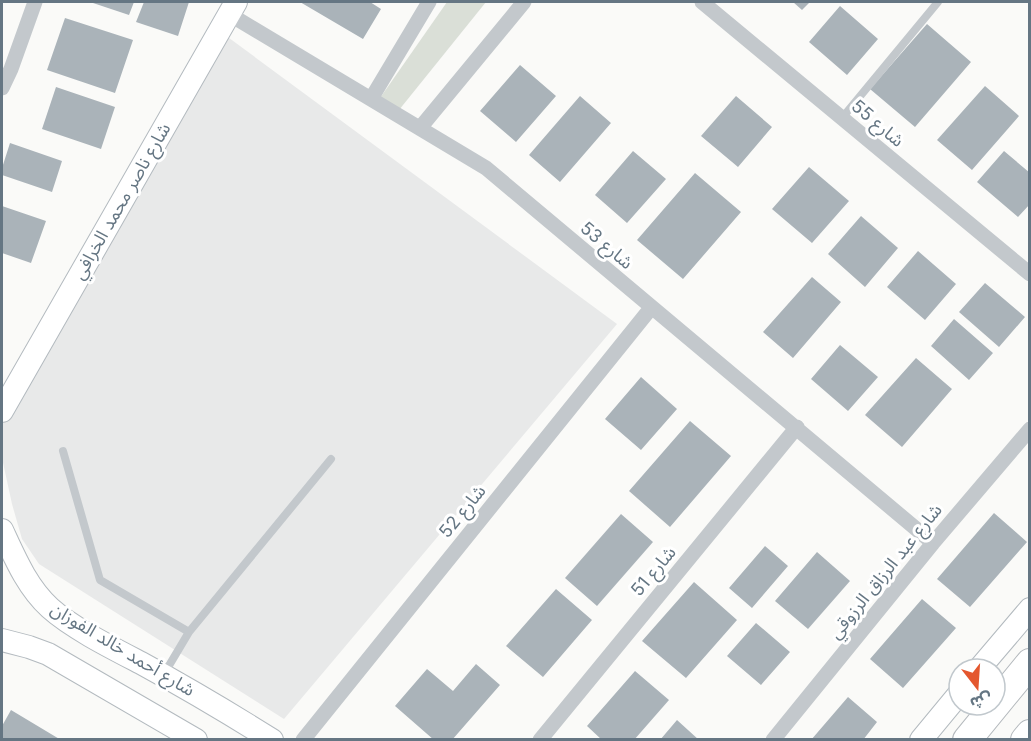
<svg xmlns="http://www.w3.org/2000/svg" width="1031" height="741" font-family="Inter,'Noto Sans Arabic',sans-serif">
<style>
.built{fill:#e8e9e9}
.green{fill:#dadfd7}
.building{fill:#aab3b9}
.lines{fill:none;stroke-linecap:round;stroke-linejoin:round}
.secondary-casing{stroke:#b3babf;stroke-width:24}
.highway-casing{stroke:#b4b9bd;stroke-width:30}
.lane{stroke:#c3c8cc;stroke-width:8}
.street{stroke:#c3c8cc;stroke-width:15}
.secondary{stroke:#fff;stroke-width:22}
.highway{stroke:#fff;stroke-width:28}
.labels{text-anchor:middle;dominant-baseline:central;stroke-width:6;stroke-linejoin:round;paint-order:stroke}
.street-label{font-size:18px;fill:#657683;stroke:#fff}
</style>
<rect width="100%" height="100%" fill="#fafaf8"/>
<path class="built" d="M225 35 617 324 284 719 39 564 22 539 12 504 2 458V424Z"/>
<path class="green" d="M447 2H486L399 110 380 98Z"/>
<path class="building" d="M90 2H134L129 15Z
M144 2H189L178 36 136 22Z
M300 2H370L381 9 363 39Z
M793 2H810L802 10Z
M840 6 878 39 847 75 809 42Z
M65 18 133 40 115 93 47 70Z
M927 24 971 62 915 127 870 89Z
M520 65 556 96 516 142 480 111Z
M985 86 1019 116 972 170 937 140Z
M56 87 115 107 101 149 42 129Z
M580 96 611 123 560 182 529 155Z
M736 96 772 127 738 167 701 136Z
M10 143 62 161 52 192 2 175V168Z
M633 151 666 179 627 223 595 195Z
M1004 151 1030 173V204L1018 217 977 182Z
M809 167 849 201 812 243 772 209Z
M695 173 741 212 683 279 637 240Z
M2 206 46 221 31 263 2 253Z
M861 216 898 248 865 287 828 254Z
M918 251 956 284 925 320 887 287Z
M812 277 841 302 793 358 763 332Z
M985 283 1025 317 999 347 959 312Z
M954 319 993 353 969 380 931 346Z
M840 345 878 377 848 411 811 379Z
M916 358 952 389 902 447 865 415Z
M641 377 677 409 641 450 605 419Z
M690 421 731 456 670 527 629 491Z
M994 513 1027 542 970 607 937 579Z
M621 514 653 542 597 606 565 578Z
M765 546 788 566 752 608 729 588Z
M817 552 850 581 808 629 775 601Z
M694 582 737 620 686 678 642 641Z
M556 589 592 620 543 677 506 646Z
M922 599 956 628 903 688 870 659Z
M756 623 790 652 761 685 727 656Z
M476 664 500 685 452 740H434L395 706 427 669 453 691Z
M635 671 669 700 634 740H602L587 726Z
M848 697 877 722 863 740H811Z
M11 710 61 740H2V726Z
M677 720 699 740H660Z"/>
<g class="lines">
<defs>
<path id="secondary" d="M2 411 236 2
M2 530C15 558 27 587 50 608 72 628 114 649 141 663 185 687 229 713 272 740
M2 640 29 647 48 654 196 740
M979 669 1030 609
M921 740 959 694"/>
<path id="highway" d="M967 740 1030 663
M1025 740 1030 734"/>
</defs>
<use href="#secondary" class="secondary-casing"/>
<use href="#highway" class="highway-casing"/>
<path class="lane" d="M842 118 938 2
M63 451 100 580 189 632
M164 674 189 632 331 459"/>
<path class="street" d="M702 2 1030 274
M229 14 486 168 933 543
M2 88 11 69 35 2
M371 99 429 2
M420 128 524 2
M303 740 651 308
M540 740 797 427
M773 740 933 543 1030 429"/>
<use href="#secondary" class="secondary"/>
<use href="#highway" class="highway"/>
</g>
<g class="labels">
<g class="street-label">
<text transform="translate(878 123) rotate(40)">شارع 55</text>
<text transform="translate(121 201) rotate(-60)">شارع ناصر محمد الخرافي</text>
<text transform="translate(607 245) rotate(40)">شارع 53</text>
<text transform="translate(462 511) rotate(-51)">شارع 52</text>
<text transform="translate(653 571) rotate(-50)">شارع 51</text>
<text transform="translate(885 571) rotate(-51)">شارع عبد الرزاق الرزوقي</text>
<text transform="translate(123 649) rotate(31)">شارع أحمد خالد الفوزان</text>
</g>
</g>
<rect width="1031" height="741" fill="none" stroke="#657683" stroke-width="6"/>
<g transform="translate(977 687) rotate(163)"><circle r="28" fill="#ffffff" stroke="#c1c8cd" stroke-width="1.5"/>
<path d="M0-4.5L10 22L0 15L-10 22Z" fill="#e4572e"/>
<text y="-9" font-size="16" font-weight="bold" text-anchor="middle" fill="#657683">ش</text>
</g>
</svg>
